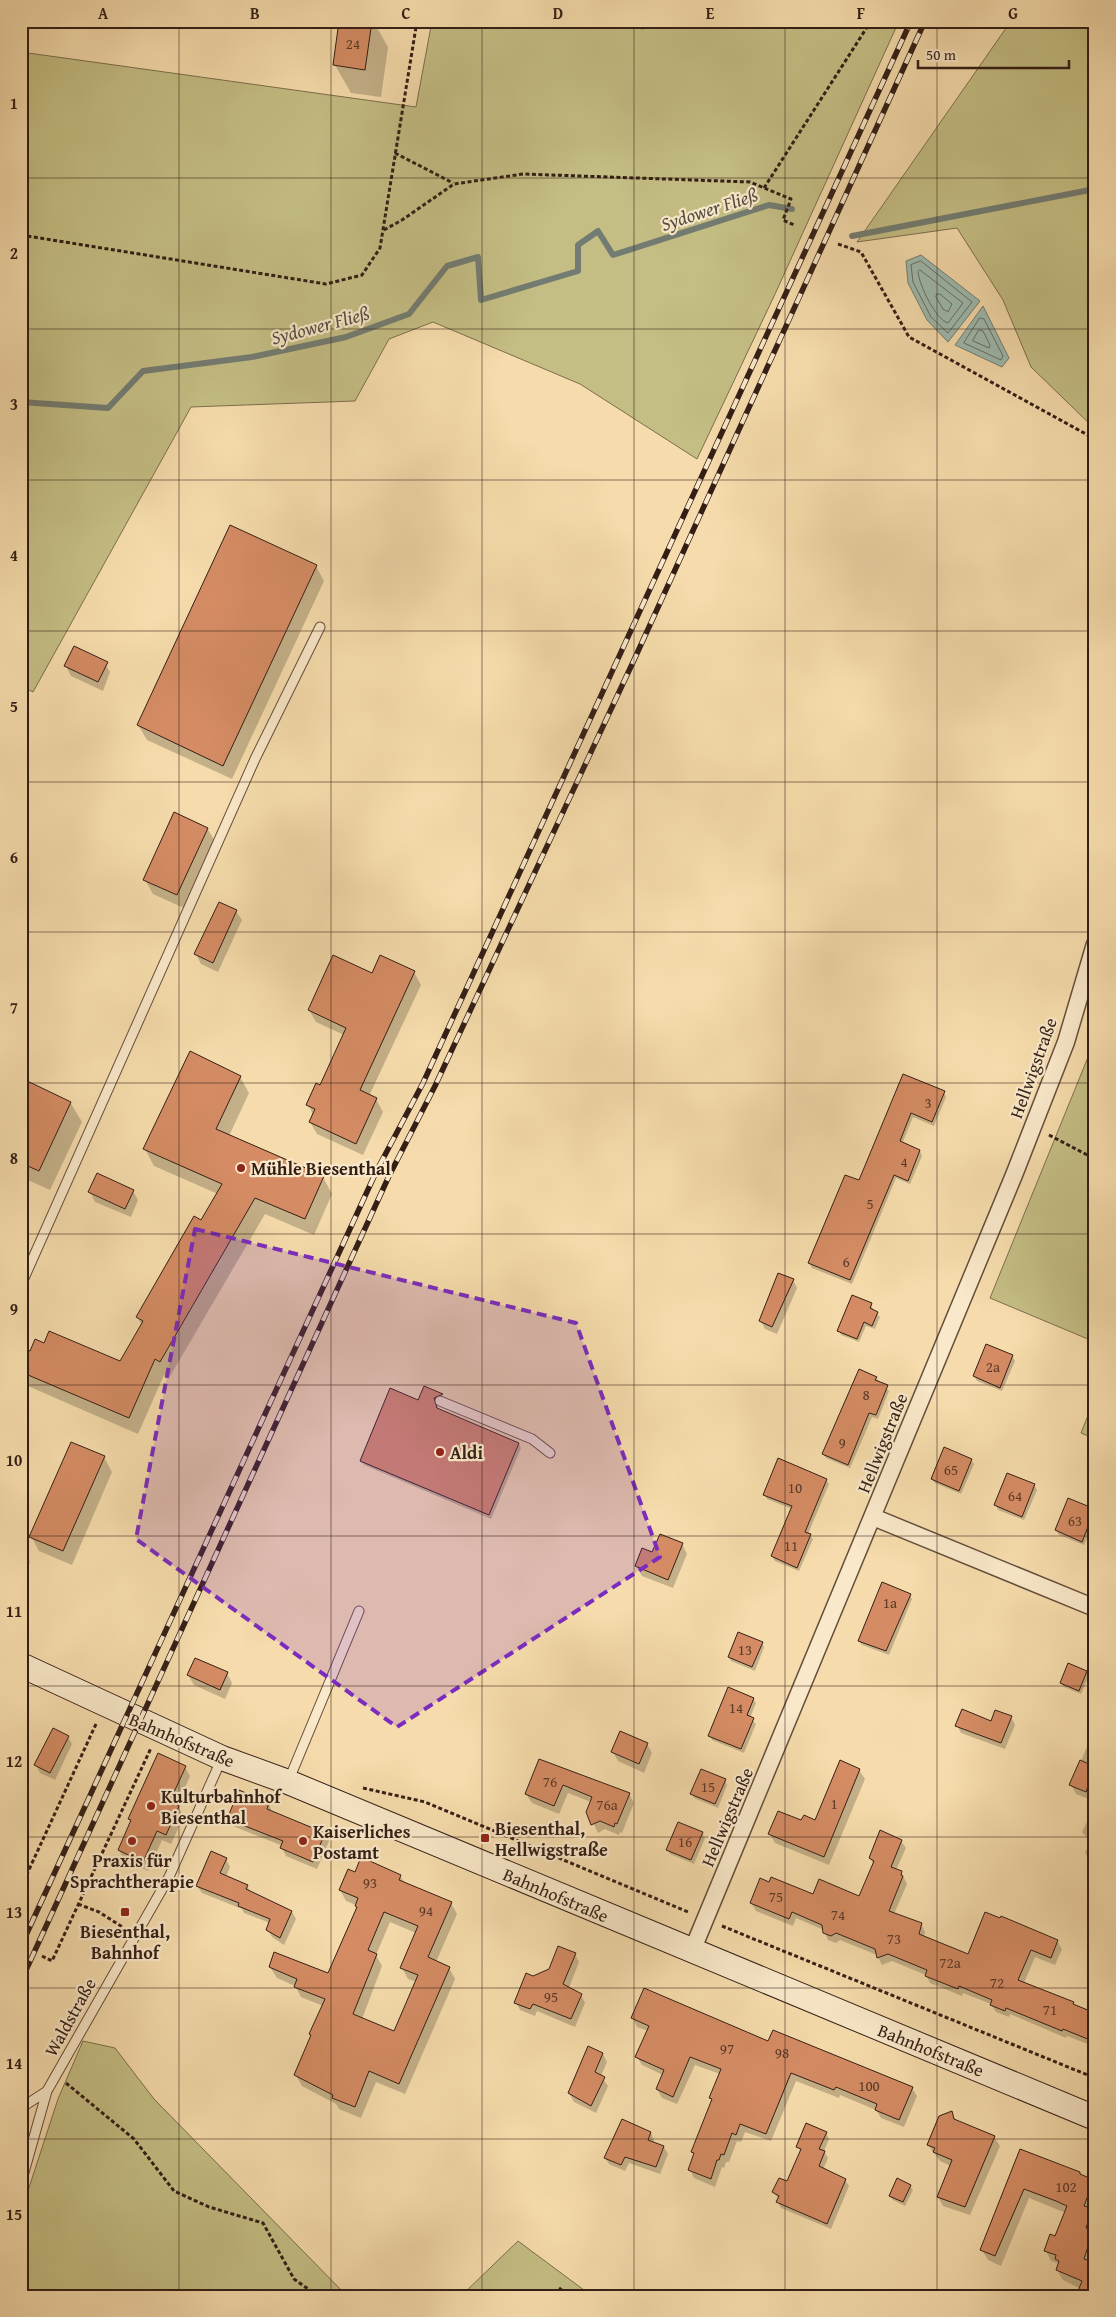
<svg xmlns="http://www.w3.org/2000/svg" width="1116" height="2317" font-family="'Gentium Book Plus',serif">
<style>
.green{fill:#c4be84;stroke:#7c6e4d}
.water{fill:#9dbaaf;stroke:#737c72}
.shadow{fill:#0003;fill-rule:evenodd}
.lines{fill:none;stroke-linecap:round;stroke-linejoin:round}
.shore{stroke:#686c62;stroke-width:1}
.stream{stroke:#737c72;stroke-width:6}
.building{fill:#d58c64;stroke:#331e16;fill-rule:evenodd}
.service-casing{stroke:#644e3c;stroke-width:11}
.minor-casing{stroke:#644e3c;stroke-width:19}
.secondary-casing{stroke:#331e16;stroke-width:26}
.path{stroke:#331e16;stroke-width:3;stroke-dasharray:4 2.5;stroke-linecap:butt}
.service{stroke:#f9e8c9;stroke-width:9}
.minor{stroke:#f9e8c9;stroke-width:16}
.secondary{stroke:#f9e8c9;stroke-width:24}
.rail-casing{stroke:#331e16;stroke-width:5.5}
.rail{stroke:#f9e8c9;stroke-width:4;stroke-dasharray:11;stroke-linecap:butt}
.marked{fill:#7b2cbf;fill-opacity:0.2;stroke:#7b2cbf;stroke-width:4;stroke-dasharray:10 6;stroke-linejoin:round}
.grid{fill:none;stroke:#331e16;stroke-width:1;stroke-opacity:0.55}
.poi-dot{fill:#8f2418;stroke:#f9e8c9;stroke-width:2}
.labels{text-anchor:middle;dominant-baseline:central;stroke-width:4.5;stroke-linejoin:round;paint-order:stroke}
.number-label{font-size:15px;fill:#5c3a2a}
.street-label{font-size:18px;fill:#331e16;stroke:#f9e8c9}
.poi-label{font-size:18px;font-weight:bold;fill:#331e16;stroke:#f9e8c9;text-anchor:start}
.water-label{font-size:19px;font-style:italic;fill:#534d44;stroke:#f9e8c9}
.neatline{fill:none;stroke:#331e16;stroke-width:2}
.grid-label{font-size:16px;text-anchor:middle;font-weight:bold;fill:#331e16}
</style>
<rect width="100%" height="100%" fill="#f6dcac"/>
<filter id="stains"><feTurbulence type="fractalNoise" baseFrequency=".004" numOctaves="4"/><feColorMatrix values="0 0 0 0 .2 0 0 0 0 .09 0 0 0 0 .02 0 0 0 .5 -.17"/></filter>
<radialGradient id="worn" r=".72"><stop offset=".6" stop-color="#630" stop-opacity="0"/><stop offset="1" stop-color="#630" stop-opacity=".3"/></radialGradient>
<path class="green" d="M432 21H583L644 29 645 21H899L776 292 697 459 580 384 433 322 389 339 355 401 191 407 33 692 21 686V52L416 107Z
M1011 21H1095V429L1031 367 1003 300 957 228 857 242Z
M1095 1040V1342L990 1298Z
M1095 1398V1439L1081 1433Z
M83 2041 115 2048 154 2099 347 2296H21V2212L58 2099Z
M518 2241 592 2296H461Z"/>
<path class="water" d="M921 255 980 301 948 342 927 320 908 283 906 261Z
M983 306 1009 358 1002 367 955 345Z"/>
<path class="shadow" d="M341 21H373L388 47 381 97 351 93 335 65Z
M316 566 324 581 232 779 147 740 138 725Z
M104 662 110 672 103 691 71 676 66 666Z
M207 828 216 843 186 909 153 894 145 880Z
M236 911 242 920 218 972 201 964 196 954Z
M414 972 421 985 369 1096 376 1099 383 1112 363 1155 317 1134 310 1122 313 1114 308 1105 321 1086 344 1035 316 1022 309 1010 372 975Z
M904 1076 944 1092 946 1097 934 1126 913 1117 902 1144 920 1151 922 1156 910 1184 896 1178 852 1284 812 1268 809 1263 859 1182Z
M240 1077 249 1093 229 1136 323 1177 332 1194 314 1235 265 1214 169 1378 164 1375 138 1434 21 1383V1349L31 1353 120 1363 142 1325 137 1317 202 1222 218 1194 154 1166 145 1149Z
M21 1080 70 1102 82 1122 50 1190 21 1177Z
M133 1191 138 1200 131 1217 95 1202 90 1192Z
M793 1280 797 1288 777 1334 765 1329 761 1321Z
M871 1304 873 1310 880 1317 875 1329 866 1326 859 1342 841 1335 839 1330Z
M1012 1356 1015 1361 1002 1391 977 1381 974 1376Z
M876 1378 889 1391 878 1419 872 1417 850 1468 826 1458 823 1454Z
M424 1387 442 1395 444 1399 436 1403 438 1410 519 1444 521 1448 491 1519 364 1465 361 1461 419 1402Z
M104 1457 112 1472 72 1565 39 1551 31 1536Z
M971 1460 974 1464 961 1494 935 1483 932 1479Z
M826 1480 829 1484 808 1534 813 1539 799 1571 775 1561 772 1556 792 1509 767 1499 765 1495Z
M1034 1485 1037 1490 1024 1520 998 1510 996 1505Z
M1094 1511 1095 1520 1084 1545 1059 1535 1056 1530Z
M682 1544 687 1554 673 1588 642 1576 636 1566 653 1554Z
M21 1552 25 1554 30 1562 23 1577Z
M910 1595 912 1599 889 1655 862 1645 859 1641Z
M762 1643 764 1647 755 1671 731 1661 729 1657Z
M1086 1672 1089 1676 1081 1694 1064 1687 1061 1683Z
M227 1673 232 1683 225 1699 194 1685 188 1675Z
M753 1699 756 1703 750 1718 756 1724 744 1753 712 1740 710 1735Z
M1011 1717 1015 1725 1005 1749 961 1733 957 1725 991 1722Z
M68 1737 72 1744 55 1780 40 1773 36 1765Z
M1091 1737 1095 1741V1791L1091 1800 1076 1794 1071 1785Z
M647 1744 652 1753 644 1773 618 1761 613 1752Z
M540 1761 629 1794 634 1803 622 1833 620 1832 619 1835 605 1829 598 1833 588 1812 591 1802 568 1793 559 1814 532 1803 526 1794Z
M840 1762 859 1770 865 1779 829 1865 775 1843 770 1834 802 1822H816Z
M185 1767 190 1776 177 1806 184 1816 171 1844 162 1840 148 1871 124 1859 119 1850 131 1822 129 1819Z
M725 1780 727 1785 718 1808 694 1798 692 1794Z
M269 1804 272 1812 324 1834 329 1841 317 1869 286 1856 282 1848 283 1846 233 1826 229 1819Z
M1091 1813 1095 1815V1863L1090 1861 1085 1853 1090 1841 1082 1832Z
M702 1833 705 1838 694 1864 670 1854 668 1850Z
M901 1841 906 1848 896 1870 901 1872 907 1884 894 1914 921 1924 925 1932 924 1937 969 1956 1057 1941 1062 1949 1055 1965 1035 1957 1024 1983 1095 2014V2047L1067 2036 1066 2038 1010 2014 1009 2017 996 2012 991 2004 963 1993 962 1996 930 1983 926 1975 892 1961 882 1965 877 1955 840 1940 836 1943 828 1940 824 1930 796 1918 793 1926 756 1911 751 1903 814 1896 859 1897 874 1865 870 1858Z
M226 1859 230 1867 226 1877 247 1886 251 1893 292 1912 296 1919 284 1945 272 1937 268 1930 270 1923 244 1913 242 1909 202 1893 197 1886Z
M355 1873 400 1876 405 1883 451 1903 457 1914 436 1962 449 1968 455 1979 405 2094 376 2082 361 2118 339 2109 336 2104 302 2086 296 2075 323 2006 301 1997 295 1986 277 1978 270 1967 329 1975 358 1909 356 1905 346 1901 340 1890ZM390 1922 416 1933 402 1968 408 1979 417 1982 395 2033 362 2019 382 1966 376 1955Z
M575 1954 579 1962 569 1988 581 1995 585 2003 575 2027 537 2011 535 2016 520 2010 516 2002 533 1977 550 1970Z
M633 2018 769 2042 912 2088 917 2096 904 2127 881 2118 876 2110 840 2095 839 2098 796 2081 771 2141 745 2132 741 2142 737 2141 729 2162H726L724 2168 722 2167 715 2187 694 2178 690 2169 695 2156 692 2152 713 2101 711 2098 720 2074 695 2065 677 2104 662 2098 657 2089 663 2075 642 2065 637 2057 648 2031 637 2027Z
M603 2054 607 2062 601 2076 608 2086 596 2113 574 2102 569 2093Z
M951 2112 957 2122 994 2137 1000 2146 970 2215 943 2206 938 2197 951 2166 940 2161 928 2145Z
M622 2121 651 2133 654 2140 653 2143 664 2147 668 2154 660 2174 629 2163 625 2171 609 2164 605 2158Z
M826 2133 829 2139 824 2151 828 2158 823 2170 845 2180 849 2186 831 2229 781 2208 778 2202 779 2199 773 2192 788 2183 801 2152 798 2147Z
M1021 2150 1080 2173 1095 2184V2296L1063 2280 1057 2270 1060 2264 1051 2261 1046 2251 1056 2238 1066 2213 1029 2198 1001 2266 988 2260 982 2250Z
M910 2186 913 2190 905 2206 893 2200 890 2196Z"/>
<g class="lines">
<path class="shore" d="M921 261 972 302 948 333 931 317 913 282 911 265Z
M920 270 963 303 948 323C936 320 919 285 918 272Z
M937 294H940L952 304 948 312 943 309 936 297Z
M980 318 984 319 1003 356 1001 360 964 343Z
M979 330 983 331 990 345 989 348 973 341Z"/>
<path class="stream" d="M852 236 1095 189
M21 402 108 408 143 371 252 357 346 337 409 314 447 266 478 257 481 300 578 271V245L598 231 613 255 769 205 792 209"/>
</g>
<path class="building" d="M339 21H372L365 70 333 65Z
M230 525 317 565 223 766 137 725Z
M74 646 108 662 98 682 64 666Z
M174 812 208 828 177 895 143 880Z
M219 902 237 910 213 963 194 954Z
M333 955 372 973 380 955 415 971 360 1090 377 1098 356 1144 309 1122 315 1109 306 1105 316 1083 320 1085 346 1028 308 1010Z
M190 1051 241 1076 216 1129 324 1176 305 1219 255 1198 160 1362 155 1359 129 1418 21 1372V1347L30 1351 35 1339 44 1343 49 1331 120 1361 143 1321 136 1317 194 1216 201 1220 222 1184 143 1149Z
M903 1074 945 1091 932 1122 911 1113 900 1141 920 1150 908 1181 894 1175 850 1280 808 1263 845 1175 859 1180Z
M21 1078 71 1102 39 1171 21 1163Z
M97 1173 134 1190 125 1209 88 1192Z
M778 1273 794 1279 772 1327 759 1321Z
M852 1295 872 1303 870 1308 878 1312 872 1326 864 1322 857 1339 837 1331Z
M986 1344 1013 1355 1000 1388 973 1376Z
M859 1369 877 1377 875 1380 888 1385 876 1415 869 1413 848 1465 822 1454Z
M424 1386 443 1394 434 1398 437 1408 519 1443 489 1515 360 1461 390 1388 418 1400Z
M71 1442 105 1456 63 1551 29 1537Z
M944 1447 972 1459 959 1491 931 1479Z
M778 1458 827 1479 805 1532 811 1534 797 1568 771 1556 792 1506 763 1495Z
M1007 1473 1035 1484 1022 1517 994 1505Z
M1068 1498 1095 1509 1082 1542 1055 1530Z
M660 1534 683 1543 668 1580 635 1566 642 1548 652 1552Z
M882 1582 911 1594 886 1651 858 1641Z
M738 1632 763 1642 752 1667 728 1657Z
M195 1658 228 1672 220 1690 187 1675Z
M1068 1663 1087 1671 1079 1691 1060 1683Z
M728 1687 754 1698 747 1715 754 1718 741 1749 708 1736Z
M962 1709 991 1721 995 1710 1012 1716 1001 1743 955 1726Z
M53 1728 69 1736 50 1773 34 1765Z
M620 1731 648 1743 639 1764 611 1752Z
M158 1753 186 1766 170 1801 179 1806 166 1835 157 1831 143 1862 118 1850 131 1820 128 1819Z
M539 1759 630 1793 617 1824 615 1823 614 1827 600 1821 591 1825 586 1812 592 1797 563 1785 554 1806 525 1794Z
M840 1760 860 1769 824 1857 768 1834 778 1811 801 1820 804 1815 815 1820Z
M1080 1760 1095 1767 1086 1792 1069 1785Z
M701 1769 726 1779 715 1804 690 1794Z
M239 1790 269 1803 267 1809 325 1833 313 1862 280 1848 283 1841 227 1819Z
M678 1822 703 1832 691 1860 666 1850Z
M880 1830 902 1840 891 1867 902 1871 901 1875 903 1876 889 1911 922 1923 919 1934 968 1954 985 1912 1000 1918 1001 1916 1058 1940 1051 1958 1031 1950 1018 1980 1074 2002 1073 2004 1095 2013V2042L1063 2029 1062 2031 1006 2008 1005 2011 990 2005 992 2000 959 1986 958 1989 925 1976 927 1970 888 1954 877 1958 875 1949 836 1933 831 1936 823 1933 822 1925 792 1912 789 1919 750 1903 760 1878 769 1882 771 1877 813 1894 819 1879 859 1896 874 1861 869 1858Z
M211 1851 227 1858 220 1873 248 1885 246 1889 292 1911 280 1938 266 1930 270 1919 238 1906 239 1903 196 1886Z
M361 1857 401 1875 399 1880 452 1902 428 1957 450 1967 399 2084 369 2071 355 2107 332 2098 333 2095 294 2075 311 2035 309 2034 325 1999 294 1987 297 1979 269 1967 274 1952 328 1973 357 1907 355 1906 358 1898 339 1890 348 1869 355 1872ZM384 1912 418 1926 400 1968 418 1975 394 2031 353 2014 377 1954 368 1950Z
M558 1946 576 1953 563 1984 582 1994 571 2019 533 2004 530 2009 514 2003 526 1973 533 1976 549 1969Z
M644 1988 768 2041 773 2030 913 2087 899 2120 875 2110 877 2104 836 2087 834 2090 791 2073 766 2134 740 2124 736 2135 732 2133 724 2155 721 2154 719 2160H717L711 2179 688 2170 694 2153 691 2152 712 2099 709 2098 721 2069 690 2057 673 2097 656 2089 664 2070 635 2057 649 2026 631 2018Z
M588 2046 603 2053 595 2072 605 2077 591 2106 568 2093Z
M952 2111 954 2119 995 2136 965 2207 937 2197 952 2160 933 2152 935 2148 927 2145 939 2116Z
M622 2119 651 2132 648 2140 664 2146 656 2167 625 2157 621 2165 604 2158Z
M806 2123 827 2132 819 2149 825 2151 819 2166 846 2179 827 2224 776 2202 779 2196 772 2192 779 2178 787 2181 801 2149 796 2147Z
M1020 2149 1080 2172V2174L1094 2180 1084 2206 1093 2208 1086 2228 1093 2231 1084 2259 1090 2261 1095 2250V2296H1076L1082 2281 1056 2270 1059 2261 1055 2259 1056 2255 1044 2251 1050 2234 1055 2236 1067 2206 1056 2201 1024 2189 995 2256 980 2250Z
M897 2178 911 2185 903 2202 889 2196Z"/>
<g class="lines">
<defs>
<path id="service" d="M21 1285 255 759 320 627
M440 1401 532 1439 550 1453
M288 1782 359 1611
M21 2108 47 2091
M21 2183 47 2091 169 1877 222 1758"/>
<path id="minor" d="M873 1517 1095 1608
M692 1951 1014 1175 1066 1042 1095 944"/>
<path id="secondary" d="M21 1665 222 1758 288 1782 1095 2118"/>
</defs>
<use href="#service" class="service-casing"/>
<use href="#minor" class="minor-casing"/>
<use href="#secondary" class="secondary-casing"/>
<path class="path" d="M395 153 453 183
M764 188 871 21
M384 230 402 220 454 184 523 174 750 182 791 199 783 220 794 225
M21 235 326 284 362 275 380 248 417 21
M838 244 861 252 909 337 1095 439
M1049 1135 1095 1159
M363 1788 425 1802 688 1912
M21 1887 96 1724
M78 1904 99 1912 124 1928
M722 1926 1095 2078
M42 1956 52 1961 151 1748
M66 2083 134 2139 174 2191 209 2207 263 2223 294 2279 318 2296
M559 2288 570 2296"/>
<use href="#service" class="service"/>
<use href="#minor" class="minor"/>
<use href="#secondary" class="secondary"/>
<defs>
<path id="rail" d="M21 1946 377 1170 423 1083 911 21
M21 1981 389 1176 435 1086 634 660 925 21"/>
</defs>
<use href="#rail" class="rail-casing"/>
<use href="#rail" class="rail"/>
</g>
<path class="marked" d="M195 1229 576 1323 660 1557 397 1727 136 1539Z"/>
<path class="grid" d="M179 21V2296M331 21V2296M482 21V2296M634 21V2296M785 21V2296M937 21V2296M21 178H1095M21 329H1095M21 480H1095M21 631H1095M21 782H1095M21 932H1095M21 1083H1095M21 1234H1095M21 1385H1095M21 1536H1095M21 1686H1095M21 1837H1095M21 1988H1095M21 2139H1095"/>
<g class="poi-dot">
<circle cx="241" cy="1168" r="5"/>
<circle cx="440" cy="1452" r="5"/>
<circle cx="151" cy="1806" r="5"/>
<rect x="480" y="1833" width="10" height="10" rx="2.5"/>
<circle cx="132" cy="1841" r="5"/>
<circle cx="303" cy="1841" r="5"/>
<rect x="120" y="1907" width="10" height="10" rx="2.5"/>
</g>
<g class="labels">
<g class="number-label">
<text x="353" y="43">24</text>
<text x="928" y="1102">3</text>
<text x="904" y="1161">4</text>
<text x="870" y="1203">5</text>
<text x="846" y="1261">6</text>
<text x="993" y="1366">2a</text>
<text x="866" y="1394">8</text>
<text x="842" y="1442">9</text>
<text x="951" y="1469">65</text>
<text x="795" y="1487">10</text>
<text x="1015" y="1495">64</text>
<text x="1075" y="1520">63</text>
<text x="791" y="1545">11</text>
<text x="890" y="1602">1a</text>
<text x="745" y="1649">13</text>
<text x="736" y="1707">14</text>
<text x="550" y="1781">76</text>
<text x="708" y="1786">15</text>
<text x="834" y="1803">1</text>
<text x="607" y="1804">76a</text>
<text x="685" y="1841">16</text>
<text x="370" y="1882">93</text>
<text x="776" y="1896">75</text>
<text x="426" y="1910">94</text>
<text x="838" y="1914">74</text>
<text x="894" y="1938">73</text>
<text x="950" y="1962">72a</text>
<text x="997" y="1982">72</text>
<text x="551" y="1996">95</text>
<text x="1050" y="2009">71</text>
<text x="727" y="2048">97</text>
<text x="782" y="2052">98</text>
<text x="869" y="2085">100</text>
<text x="1066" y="2186">102</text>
</g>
<g class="street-label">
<text transform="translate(1033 1068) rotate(-70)">Hellwigstraße</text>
<text transform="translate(882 1443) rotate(-68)">Hellwigstraße</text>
<text transform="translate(182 1740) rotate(23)">Bahnhofstraße</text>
<text transform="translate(727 1817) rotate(-67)">Hellwigstraße</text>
<text transform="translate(556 1895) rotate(23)">Bahnhofstraße</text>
<text transform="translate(70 2017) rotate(-61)">Waldstraße</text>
<text transform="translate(931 2050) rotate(22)">Bahnhofstraße</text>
</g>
<g class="poi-label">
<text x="251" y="1168">Mühle Biesenthal</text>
<text x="450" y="1452">Aldi</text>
<text x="161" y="1796">Kulturbahnhof<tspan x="161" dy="21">Biesenthal</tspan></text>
<text x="495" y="1828">Biesenthal,<tspan x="495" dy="21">Hellwigstraße</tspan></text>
<text x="313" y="1831">Kaiserliches<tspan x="313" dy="21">Postamt</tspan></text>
<text x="132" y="1860" text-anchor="middle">Praxis für<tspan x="132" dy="21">Sprachtherapie</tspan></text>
<text x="125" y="1931" text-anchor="middle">Biesenthal,<tspan x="125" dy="21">Bahnhof</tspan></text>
</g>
<g class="water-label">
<text transform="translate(709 209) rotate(-18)">Sydower Fließ</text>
<text transform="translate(320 325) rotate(-15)">Sydower Fließ</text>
</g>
</g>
<rect width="1116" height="2317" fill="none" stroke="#f6dcac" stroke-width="55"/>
<path d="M918 60v8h151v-8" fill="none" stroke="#331e16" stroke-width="2.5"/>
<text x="926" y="60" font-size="15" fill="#331e16" stroke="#f9e8c9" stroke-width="4" paint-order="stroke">50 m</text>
<rect x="28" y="28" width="1060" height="2262" class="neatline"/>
<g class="grid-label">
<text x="103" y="19">A</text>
<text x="255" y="19">B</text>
<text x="406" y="19">C</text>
<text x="558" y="19">D</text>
<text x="710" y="19">E</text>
<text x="861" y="19">F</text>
<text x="1013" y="19">G</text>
<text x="14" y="109">1</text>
<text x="14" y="259">2</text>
<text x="14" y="410">3</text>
<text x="14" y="561">4</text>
<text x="14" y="712">5</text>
<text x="14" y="863">6</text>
<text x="14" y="1013">7</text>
<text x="14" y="1164">8</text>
<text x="14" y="1315">9</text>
<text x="14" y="1466">10</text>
<text x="14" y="1617">11</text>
<text x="14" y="1767">12</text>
<text x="14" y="1918">13</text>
<text x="14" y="2069">14</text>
<text x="14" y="2220">15</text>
</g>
<rect width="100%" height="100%" filter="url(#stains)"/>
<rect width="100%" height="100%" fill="url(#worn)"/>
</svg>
